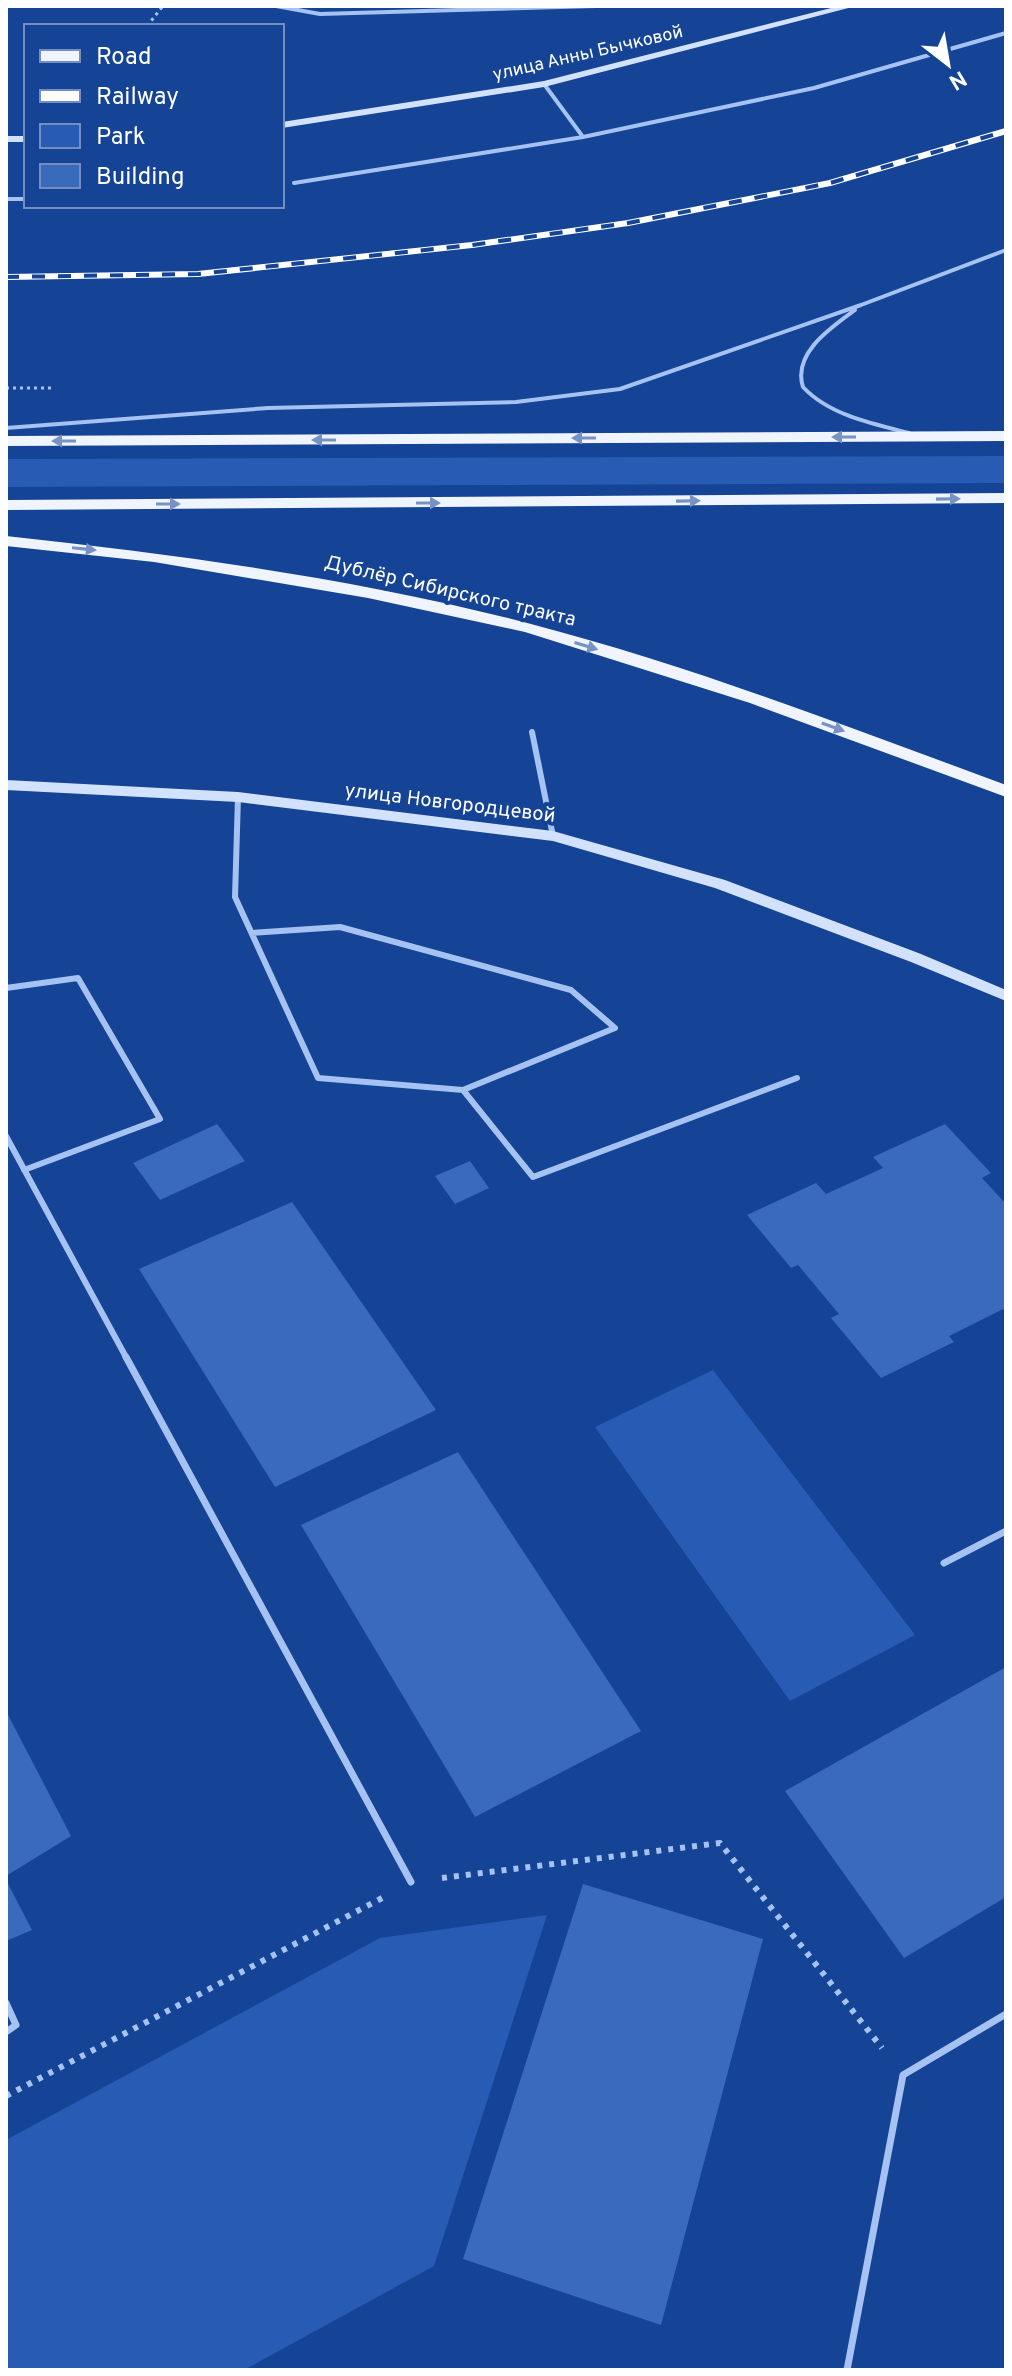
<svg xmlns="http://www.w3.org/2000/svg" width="1012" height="2376" font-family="Overpass,sans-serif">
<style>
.green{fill:#285cb4}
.building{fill:#396abc}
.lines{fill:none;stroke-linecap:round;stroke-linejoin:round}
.path-far1{stroke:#a5c2f2;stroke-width:3;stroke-dasharray:3 4;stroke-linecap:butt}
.path{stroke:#a5c2f2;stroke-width:6;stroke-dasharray:5 7;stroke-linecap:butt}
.lane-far2{stroke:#a5c2f2;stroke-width:4}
.lane-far1{stroke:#a5c2f2;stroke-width:6}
.lane{stroke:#a5c2f2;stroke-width:7}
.secondary{fill:#d3e2fc;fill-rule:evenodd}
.primary{fill:#eff4ff;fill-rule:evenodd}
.rail-casing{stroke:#fff;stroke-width:6}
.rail{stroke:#154395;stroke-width:4;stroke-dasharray:13;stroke-linecap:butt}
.oneway{fill:#7793c5}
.labels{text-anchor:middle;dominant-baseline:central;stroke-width:8;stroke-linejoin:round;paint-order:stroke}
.far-street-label{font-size:18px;fill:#fff;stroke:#154395}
.street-label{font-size:20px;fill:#fff;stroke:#154395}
</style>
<rect width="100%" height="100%" fill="#154395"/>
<path class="green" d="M1006 456V483L6 487V459Z
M713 1370 915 1635 790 1701 595 1427Z
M547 1915 434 2266 244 2370H6V2140L380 1938Z"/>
<path class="building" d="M217 1124 245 1161 160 1200 133 1163Z
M945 1124 991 1173 982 1178 1006 1204V1312L1003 1309 949 1336 954 1342 881 1378 831 1318 839 1314 798 1265 791 1268 747 1215 816 1183 826 1194 883 1168 873 1157Z
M470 1161 489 1188 455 1204 435 1176Z
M292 1202 436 1410 275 1487 139 1269Z
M458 1452 641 1731 475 1817 301 1525Z
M1006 1667V1897L904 1958 785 1791Z
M6 1711 71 1836 6 1876Z
M6 1880 32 1930 6 1941Z
M583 1884 763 1939 661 2325 463 2259Z"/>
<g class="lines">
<path class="path-far1" d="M147 26 163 6
M6 388H54"/>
<path class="path" d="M442 1878 720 1843 882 2048
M6 2096 384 1897"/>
<path class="lane-far2" d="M276 6 320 14 596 6
M544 84 583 137
M294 183 583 137 814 88 1006 33
M6 199H26
M855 310C832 327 792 353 803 387 829 415 873 424 909 433
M6 428 268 408 516 402 620 389 861 305 1006 250"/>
<path class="lane-far1" d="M532 732 553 836
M238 797 235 897 318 1078 463 1090 533 1177 797 1078
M252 933 340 927 571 990 615 1028 463 1090
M6 988 78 978 160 1119 24 1170
M6 1136 127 1359"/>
<path class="lane" d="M126 1357 411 1882
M944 1563 1006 1531
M6 2003 16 2025 6 2032
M847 2370 903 2075 1006 2014"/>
<path class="secondary" d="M839 6H856L544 87 282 128V122L544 81Z
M6 136H26V142H6Z
M6 780 238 792 553 831 725 880 921 954 1006 990V1001L911 962 715 888 553 841 238 802 6 790Z"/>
<path class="primary" d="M1006 431V441L6 446V436Z
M1006 493V503L6 510V500Z
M6 536C182 555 359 579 531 624 692 666 849 727 1006 785V797L750 703 525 632 368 598 154 562 6 546Z"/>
<defs>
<path id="rail" d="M6 277 198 274 472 245 628 223 830 183 1006 131"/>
</defs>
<use href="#rail" class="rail-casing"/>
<use href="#rail" class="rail"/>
</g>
<defs><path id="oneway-solid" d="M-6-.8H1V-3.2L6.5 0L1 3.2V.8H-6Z" transform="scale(2)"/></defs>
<g class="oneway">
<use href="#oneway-solid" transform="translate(844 437) rotate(180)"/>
<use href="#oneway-solid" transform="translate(584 438) rotate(180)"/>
<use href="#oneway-solid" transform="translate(324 440) rotate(180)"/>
<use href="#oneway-solid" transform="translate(64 441) rotate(180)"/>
<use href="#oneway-solid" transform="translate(948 499) rotate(-1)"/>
<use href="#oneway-solid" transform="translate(688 501) rotate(-1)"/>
<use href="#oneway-solid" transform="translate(428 503)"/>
<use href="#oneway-solid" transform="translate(168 504)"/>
<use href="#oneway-solid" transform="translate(84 549) rotate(6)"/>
<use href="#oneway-solid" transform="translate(586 646) rotate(17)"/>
<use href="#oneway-solid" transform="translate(833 727) rotate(20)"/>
</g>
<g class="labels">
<g class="far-street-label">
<text transform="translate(588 54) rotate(-13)">улица Анны Бычковой</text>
</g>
<g class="street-label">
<text transform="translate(450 592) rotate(13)">Дублёр Сибирского тракта</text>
<text transform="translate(450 804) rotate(7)">улица Новгородцевой</text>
</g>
</g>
<rect width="1012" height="2376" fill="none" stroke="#ffffff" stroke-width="16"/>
<rect x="24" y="24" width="260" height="184" fill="#154395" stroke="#738ebf" stroke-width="2"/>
<rect x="40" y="50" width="40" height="12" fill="#eff4ff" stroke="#738ebf" stroke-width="2"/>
<text x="96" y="64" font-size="24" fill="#ffffff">Road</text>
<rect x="40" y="90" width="40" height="12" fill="#ffffff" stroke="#738ebf" stroke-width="2"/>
<text x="96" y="104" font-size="24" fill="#ffffff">Railway</text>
<rect x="40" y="124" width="40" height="24" fill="#285cb4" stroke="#738ebf" stroke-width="2"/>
<text x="96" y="144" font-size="24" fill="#ffffff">Park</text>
<rect x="40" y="164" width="40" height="24" fill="#396abc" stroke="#738ebf" stroke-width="2"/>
<text x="96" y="184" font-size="24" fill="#ffffff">Building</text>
<g transform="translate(948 64) rotate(149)" stroke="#154395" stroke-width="6" paint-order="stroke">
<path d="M0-6L14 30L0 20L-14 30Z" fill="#ffffff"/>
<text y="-12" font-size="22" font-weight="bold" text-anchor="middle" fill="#ffffff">N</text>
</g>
</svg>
